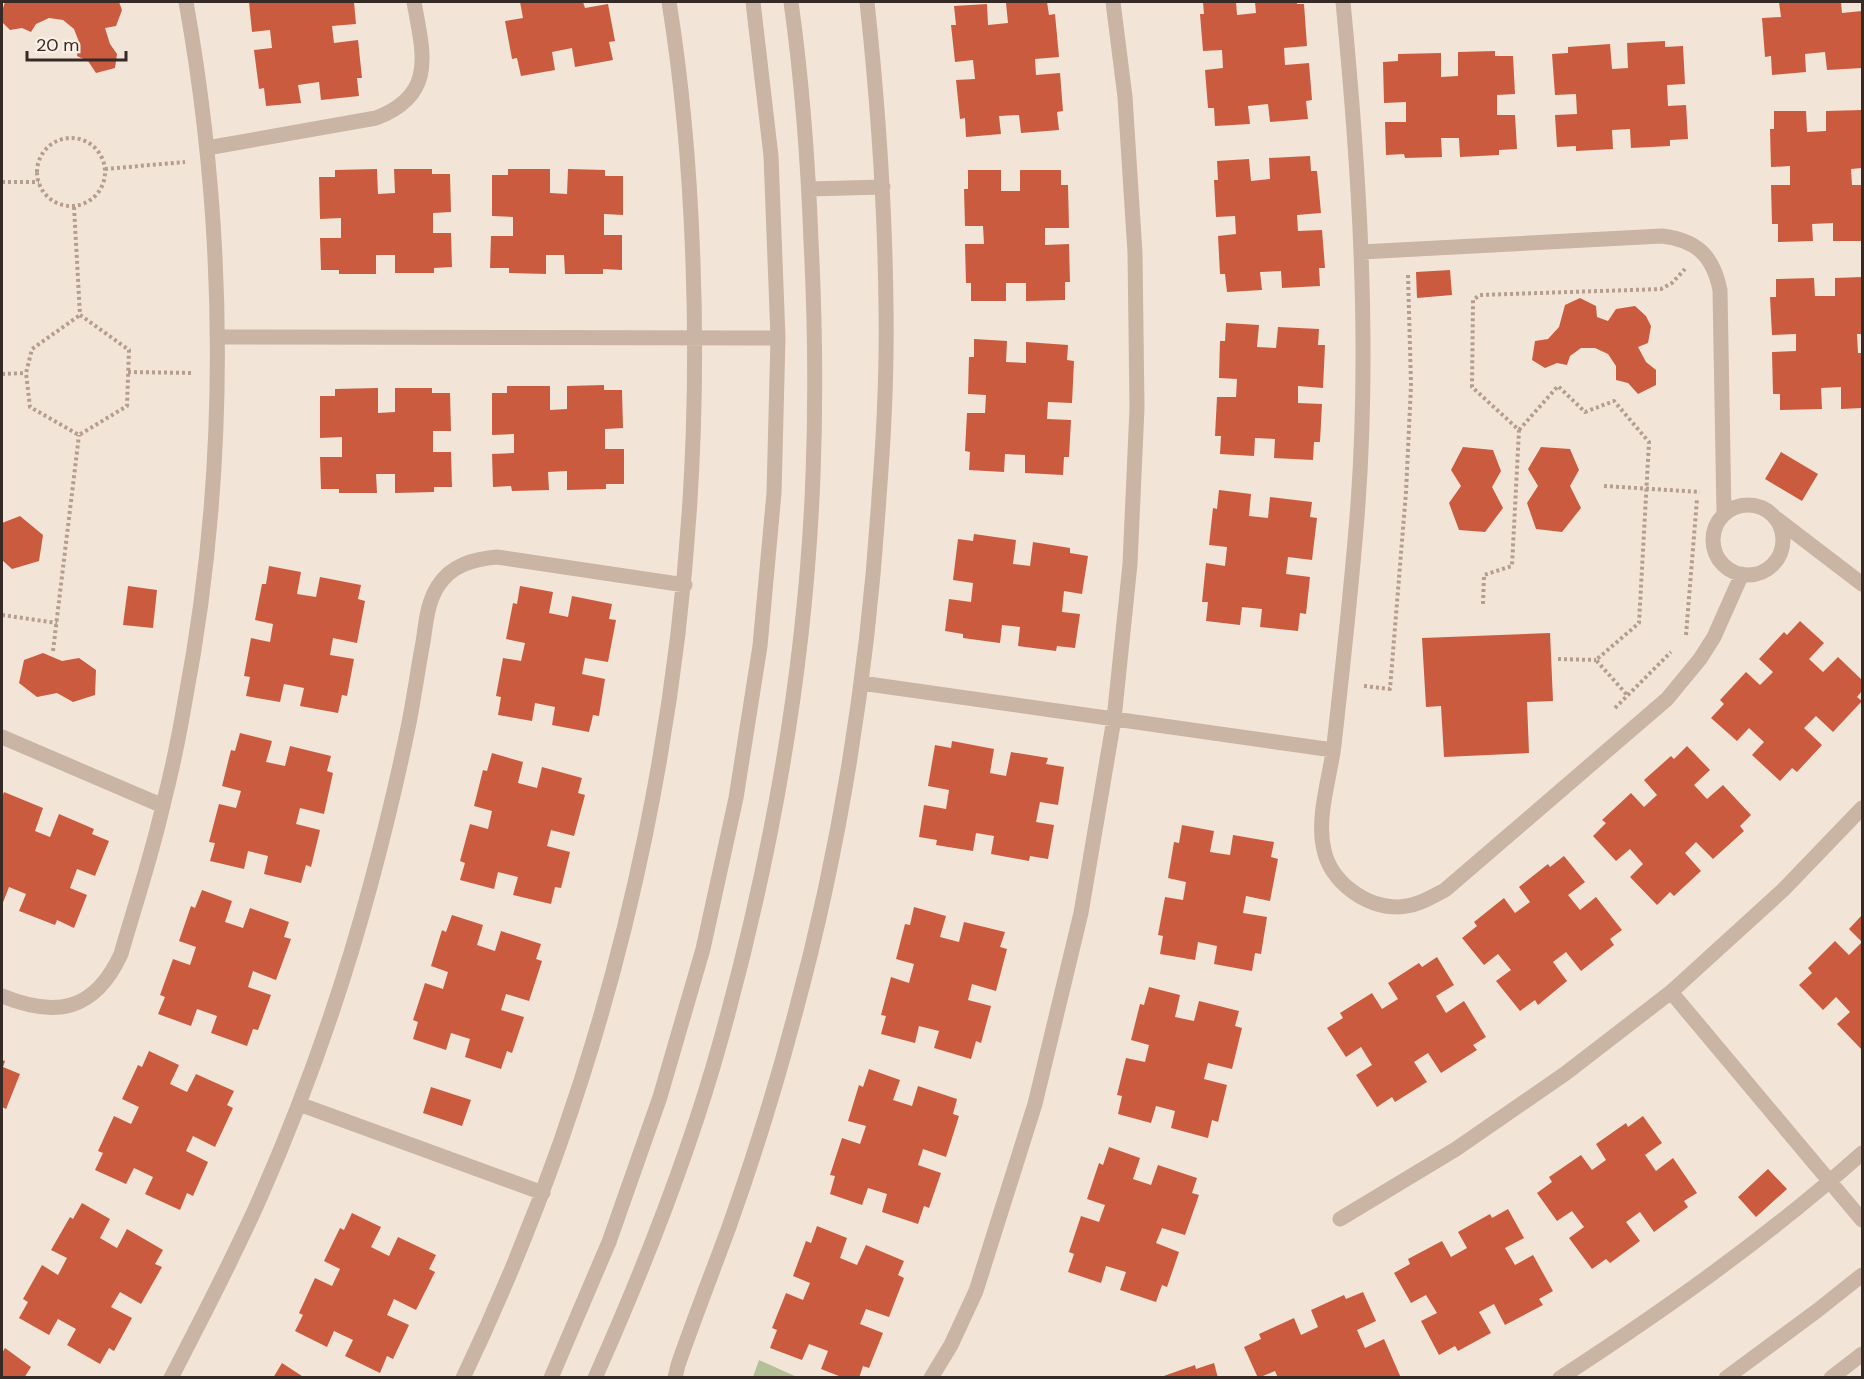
<svg xmlns="http://www.w3.org/2000/svg" width="1864" height="1379" font-family="'DM Sans',sans-serif">
<style>
.green{fill:#b4c198}
.building{fill:#ca5b3e}
.lines{fill:none;stroke-linecap:round;stroke-linejoin:round}
.path{stroke:#b69e8e;stroke-width:4;stroke-dasharray:3 3;stroke-linecap:butt}
.minor{stroke:#cab4a4;stroke-width:15}
</style>
<rect width="100%" height="100%" fill="#f2e5d8"/>
<path class="green" d="M759 1360 797 1377H753Z"/>
<path class="building" d="M5 2H119L122 10 116 26 105 28 110 44 117 54 115 68 96 73 88 61 77 56 79 42 74 29 63 20 49 18 36 24 31 32 22 28 10 30 2 22V11Z
M249 2H354L356 24 332 26 334 43 358 40 362 78H357L359 96 321 100 319 82 298 85 301 103 266 106 264 88 259 89 254 50 272 48 270 30 252 32Z
M520 2H583L585 8 608 4 615 41 609 42 613 60 575 67 572 48 552 52 555 70 521 76 517 58 512 59 505 21 523 18Z
M1021 2H1047L1049 15 1055 14 1059 57 1035 59 1036 75 1060 73 1063 111 1057 112 1059 130 1021 133 1019 115 999 116 1001 134 966 137 965 118 960 119 956 80 975 79 973 60 955 62 951 25H956L954 6 987 4 988 25 1008 23 1006 3Z
M1203 2H1236L1237 15 1256 13 1255 2H1297V4H1304L1307 46 1284 48 1285 65 1309 63 1312 100 1306 101 1308 119 1270 122 1268 104 1248 106 1250 124 1215 126 1214 108H1208L1205 70 1223 68 1222 50 1203 51 1200 14H1204Z
M1779 2H1841L1842 13 1862 11V68L1827 70 1825 52 1805 54 1806 72 1772 75 1771 56 1765 57 1762 18 1781 17Z
M1665 41V47L1683 46 1685 84 1667 85 1668 106 1686 105 1688 139 1670 140V146L1631 148 1630 129 1612 130 1613 149 1576 151V146L1557 147 1555 115 1577 114 1576 94 1555 95 1552 54 1568 53V47L1610 44 1612 69 1628 68 1627 43Z
M1495 51V56H1513L1515 94 1497 95V115H1515L1517 149 1499 150V155L1460 157 1459 138H1441L1442 157 1405 158 1404 154 1386 155 1385 122H1406V102L1384 103 1383 62 1398 61V54L1441 53V77L1458 76V52Z
M1862 110V168L1851 169 1852 185H1862V241H1833V223L1812 224 1813 241 1778 242V224H1772L1771 185H1790V166L1771 167 1770 129H1774V111H1806L1807 132 1826 131V111Z
M1310 156 1311 171H1317L1321 213 1297 215 1298 231 1322 230 1325 268H1319L1320 286 1282 288 1281 271 1260 272 1262 290 1227 292 1225 274H1220L1218 236 1236 234 1235 216 1216 217 1214 180H1218L1217 161 1249 159 1251 181 1270 179 1269 158Z
M377 169 378 194 395 193 394 169H432V174H450L451 212 433 213V233H451L452 267 434 268V273H395V255H376V274H339V270H321L320 238H341V218L320 219 319 177H335V170Z
M508 169H550V193L567 194 568 169 605 170V176H623V215L604 214V235H622V270L603 269V274H565L564 255H546V274L509 273V268H490L491 236H513V217L492 216V175H508Z
M968 170H1001V191H1020V170H1061V185H1068L1069 228H1045V245L1069 244 1070 282H1065V300L1026 301V283H1006V301H971V283H966L965 244H984L983 226H965L964 189H968Z
M1450 270 1452 295 1417 298 1416 272Z
M1862 277V334H1857L1858 353H1862V408L1841 409V387L1821 388 1822 409 1780 410V394H1773L1772 352 1796 351V334L1772 335 1770 297H1776V279L1814 278 1815 296H1835V278Z
M1580 298 1596 306 1597 317 1608 321 1616 309 1635 306 1646 316 1651 326 1648 343 1638 347 1646 362 1656 370V385L1638 394 1628 383 1616 380V366L1608 354 1595 348H1581L1570 356 1567 365 1557 363 1545 368 1532 360 1535 341 1548 339 1559 327 1565 305Z
M1226 323 1259 325 1257 347 1276 348 1278 327 1319 329 1318 345H1325L1323 388 1298 386V403L1322 404 1320 442H1314L1313 460 1274 458 1275 439 1255 438 1254 456 1220 454 1221 436H1215L1217 397H1236L1237 379 1219 378 1220 341H1225Z
M974 339 1007 341 1006 362 1026 363V342L1068 345 1067 360 1074 361 1072 403 1048 402 1047 419 1071 420 1069 457H1064L1063 475 1025 473V455L1005 454 1004 472 969 470 970 452 965 451 967 413H985L986 395 968 394 969 357H974Z
M604 385V390H622L623 428 605 429V449H624V484H606V489L567 490V471L548 472 549 490 512 491 511 486 493 487 492 454 514 453V434L492 435V393H507V386H550V410L567 409V386Z
M378 388V413L395 412V388H432V393H450L451 431H433V452H451L452 487H434V492L395 493V474H376L377 493H339V489H321L320 457H342V437L320 438V396H335V389Z
M1463 447 1493 450 1501 471 1492 487 1503 508 1485 532 1459 530 1449 503 1461 486 1451 470Z
M1541 447 1570 449 1579 470 1570 486 1581 508 1562 532 1536 529 1527 503 1538 486 1528 469Z
M1781 452 1818 474 1802 501 1765 479Z
M1219 490 1251 494 1249 516 1268 518 1270 497 1312 502 1310 517 1317 518 1312 560 1288 557 1286 574 1310 577 1306 614 1300 613 1298 631 1260 627 1262 609 1242 607 1240 625 1206 621 1208 602H1202L1206 563 1225 566 1227 547 1209 545 1213 508 1217 509Z
M20 516 43 535 39 561 12 569 2 560V523Z
M974 534 1016 540 1013 564 1030 566 1033 542 1070 548V553L1088 556 1082 594 1064 591 1062 612 1080 614 1075 648 1057 646 1056 651 1018 646 1020 627 1002 625 1000 643 963 638V634L945 631 949 599 971 602 973 583 953 580 958 539 973 541Z
M269 566 301 572 297 594 316 597 320 577 361 585 358 599 365 601 357 643 333 638 330 655 354 659 347 696 342 695 338 713 300 706 304 688 284 684 280 702 246 696 250 677 244 676 251 638 270 642 273 624 255 620 262 584H266Z
M128 586 157 590 153 628 123 625Z
M520 586 553 592 549 613 568 617 572 596 612 604 609 619 616 620 608 662 585 658 582 674 605 679 599 716 593 715 589 732 552 725 555 707 535 703 532 721 498 715 501 697 496 696 503 658 521 661 525 643 506 639 513 603 517 604Z
M1800 621 1824 643 1809 659 1823 672 1838 657 1862 680V691L1857 697 1862 701 1833 732 1816 716 1804 728 1822 745 1797 772 1792 768 1780 781 1752 755 1764 742 1749 728 1737 741 1711 718 1724 704 1720 700 1746 672 1760 685 1773 672 1759 659 1784 632 1787 635Z
M1550 633 1553 701 1527 702 1529 753 1444 757 1441 706 1426 707 1422 638Z
M43 653 62 661 79 658 96 670 95 695 73 702 57 693 37 697 19 683 24 660Z
M240 733 272 741 266 762 285 766 290 746 331 756 327 771 333 773 324 814 300 808 296 824 320 830 311 867 306 865 301 883 264 874 268 856 248 851 244 869 210 861 215 843 209 842 219 804 236 808 241 791 222 786 231 750 235 751Z
M952 741 994 749 990 773 1006 776 1011 752 1048 758 1046 764 1064 767 1058 805 1040 802 1036 822 1054 825 1048 859 1030 856 1029 861 991 854 994 836 976 833 973 851 936 845 937 840 919 837 924 805 946 809 949 790 928 786 935 745 951 748Z
M1687 746 1710 770 1694 785 1707 799 1723 785 1751 815 1740 826 1744 831 1713 859 1696 842 1685 853 1701 871 1674 896 1670 892 1657 905 1630 877 1643 864 1630 849 1616 861 1593 836 1606 823 1602 820 1631 793 1644 807 1657 795 1644 780 1671 756 1674 759Z
M492 753 523 762 518 783 537 788 542 767 582 778 578 793 585 795 574 836 551 830 547 846 570 852 561 888 555 887 551 904 513 895 518 877 498 872 494 889 460 880 465 863 460 861 470 824 488 829 492 811 474 806 483 770 487 771Z
M4 792 43 808 35 831 50 837 59 814 94 829 92 834 109 841 95 876 77 869 70 888 87 895 74 928 57 920 55 925 19 911 26 894 9 887 2 905V798Z
M1182 825 1214 831 1210 852 1230 855 1233 835 1274 842 1271 857 1278 859 1270 901 1246 896 1243 913 1267 917 1261 954 1255 953 1252 971 1214 964 1217 946 1198 942 1195 960 1160 954 1163 936 1158 935 1165 897 1183 900 1186 882 1168 878 1174 842 1179 843Z
M1564 856 1585 882 1568 895 1580 910 1596 897 1622 930 1610 939 1614 945 1581 971 1566 952 1553 962 1567 981 1538 1005 1535 1000 1520 1011 1496 981 1511 970 1498 954 1484 965 1462 938 1477 926 1474 922 1504 898 1515 913 1530 902 1519 887 1548 864 1550 867Z
M202 890 232 901 225 922 243 928 250 908 289 922 284 937 291 939 276 980 253 971 248 987 271 995 258 1030 253 1029 247 1046 211 1033 217 1016 197 1009 191 1026 158 1014 165 997 160 995 173 959 190 965 196 947 179 941 191 906 195 908Z
M914 907 946 916 940 937 959 942 964 922 1005 932 1000 947 1007 949 996 991 972 984 968 1000 991 1006 981 1043 976 1041 971 1059 934 1048 939 1031 919 1026 915 1043 881 1034 886 1016 881 1015 891 977 909 983 914 964 896 959 905 924 910 925Z
M452 915 483 925 477 945 495 951 501 931 541 944 536 959 542 961 529 1001 506 994 501 1010 524 1017 512 1053 507 1051 501 1069 465 1057 470 1039 451 1033 446 1050 413 1039 418 1022 413 1020 425 983 443 989 448 972 431 966 442 930 446 932Z
M1862 915V1050L1837 1024 1850 1012 1836 997 1823 1010 1799 985 1812 973 1808 968 1835 941 1849 955 1862 942 1849 929Z
M1437 957 1454 985 1436 996 1446 1013 1464 1001 1486 1037 1473 1045 1477 1050 1441 1073 1428 1053 1414 1062 1427 1082 1395 1102 1392 1097 1377 1107 1356 1075 1372 1065 1361 1047 1346 1057 1327 1028 1343 1018 1340 1013 1372 993 1382 1009 1398 999 1388 983 1419 963 1422 967Z
M1149 987 1180 995 1175 1017 1194 1021 1199 1001 1239 1011 1235 1026 1242 1028 1232 1069 1208 1063 1204 1079 1227 1085 1218 1122 1212 1120 1208 1138 1171 1128 1175 1111 1156 1106 1151 1123 1118 1114 1122 1096 1117 1095 1126 1058 1145 1062 1149 1045 1131 1040 1140 1004 1144 1005Z
M149 1051 179 1065 170 1084 187 1092 196 1074 234 1091 227 1105 233 1108 215 1147 193 1136 186 1151 208 1162 193 1196 187 1193 180 1210 145 1194 153 1177 134 1168 126 1184 95 1170 103 1153 98 1151 114 1116 131 1124 139 1107 122 1099 138 1065 142 1067Z
M2 1060 5 1061 3 1067 20 1074 6 1109 2 1107Z
M869 1069 900 1080 893 1100 912 1106 918 1086 957 1099 953 1114 959 1116 946 1157 923 1149 918 1165 941 1173 929 1208 924 1206 918 1224 882 1212 887 1194 868 1188 862 1205 830 1194 835 1176 830 1175 842 1138 860 1144 866 1126 848 1121 859 1085 863 1087Z
M431 1087 471 1100 462 1126 423 1113Z
M1643 1116 1662 1143 1645 1155 1656 1171 1673 1158 1697 1193 1684 1201 1688 1207 1654 1232 1640 1212 1626 1222 1640 1241 1610 1263 1606 1259 1592 1269 1569 1238 1584 1227 1572 1211 1557 1221 1537 1193 1552 1182 1549 1177 1581 1155 1592 1170 1606 1160 1596 1144 1626 1123 1628 1127Z
M1109 1147 1140 1158 1133 1179 1151 1185 1158 1165 1197 1178 1192 1193 1199 1195 1185 1235 1162 1228 1156 1243 1179 1252 1167 1287 1162 1285 1156 1302 1120 1290 1126 1272 1106 1266 1101 1283 1068 1272 1074 1254 1069 1252 1081 1216 1099 1222 1105 1205 1087 1199 1099 1163 1103 1165Z
M1768 1169 1787 1189 1756 1217 1738 1197Z
M82 1203 110 1219 100 1238 117 1248 127 1229 163 1250 155 1264 162 1267 141 1304 120 1292 111 1307 132 1318 114 1351 109 1348 100 1364 67 1345 76 1329 58 1319 49 1335 19 1318 28 1302 23 1299 42 1265 58 1275 67 1258 51 1250 70 1217 73 1219Z
M1508 1209 1524 1238 1505 1248 1515 1265 1533 1255 1553 1291 1539 1299 1543 1305 1505 1325 1494 1304 1479 1312 1491 1333 1458 1351 1455 1346 1439 1355 1421 1321 1437 1313 1426 1295 1411 1303 1394 1273 1410 1264 1408 1259 1442 1241 1451 1257 1467 1248 1458 1232 1490 1214 1492 1218Z
M352 1213 381 1227 371 1247 389 1256 398 1237 436 1255 429 1269 435 1272 416 1310 394 1299 387 1315 409 1325 393 1359 387 1356 380 1373 345 1356 353 1340 334 1331 327 1347 295 1331 303 1315 299 1313 315 1278 332 1286 340 1269 324 1261 340 1228 344 1230Z
M817 1226 847 1238 840 1258 857 1265 866 1245 904 1261 898 1275 904 1278 889 1317 866 1309 860 1324 883 1333 869 1368 863 1366 859 1378H844L821 1369 828 1351 809 1344 802 1360 770 1348 777 1330 772 1328 786 1293 803 1300 810 1283 793 1276 806 1241 811 1243Z
M1363 1292 1376 1321 1357 1330 1365 1348 1384 1339 1401 1378H1278L1275 1371 1258 1378 1244 1347 1261 1339 1259 1334 1294 1318 1301 1335 1318 1327 1311 1310 1344 1295 1346 1299Z
M5 1348 31 1367 24 1378H2V1353Z
M282 1363 305 1378H273Z
M1214 1363 1218 1378H1158L1195 1365 1196 1369Z"/>
<g class="lines">
<path class="path" d="M37 172a34 34 0 1 1 68 0a34 34 0 1 1-68 0Z
M105 169 185 162
M2 182H39
M74 207 80 315
M80 315 129 350 127 406 79 435 30 407 26 373 32 349Z
M128 372 194 373
M2 374 26 373
M1519 430 1558 386 1585 412 1614 401 1649 442 1639 623 1596 660 1628 696
M1604 486 1700 492
M1483 604 1484 575 1512 566 1519 430 1472 387 1473 300 1480 295 1661 289 1672 283 1685 269
M2 615 57 623
M1686 635 1697 499
M53 651 79 435
M1558 659 1596 660
M1364 686 1390 689 1406 492 1411 385 1408 274
M1615 708 1671 652"/>
<path class="minor" d="M1343 2C1359 168 1370 337 1358 504 1352 585 1343 665 1334 745 1330 778 1316 817 1324 850 1331 882 1365 907 1398 907 1415 907 1430 898 1445 890L1667 699 1700 659 1714 637 1742 574
M207 148 376 118C437 95 423 53 414 2
M809 189 883 187
M1361 252 1662 236C1696 240 1713 255 1720 290L1724 513
M217 337 778 338
M1713 540a35 35 0 1 1 70 0a35 35 0 1 1-70 0Z
M1777 519 1862 584
M861 683 1333 750
M2 737 163 806
M1671 992 1862 1220
M2 996C56 1018 95 1011 121 954 135 905 152 855 163 805 172 771 179 736 185 701 229 471 227 231 186 2
M299 1104 543 1193
M1340 1219 1456 1149 1566 1073 1671 992 1783 890 1862 808
M171 1378C202 1318 233 1259 260 1198 305 1096 342 991 371 883 385 831 398 777 409 723 414 697 418 669 423 642 426 623 427 603 438 586 451 565 474 559 497 557L685 585
M463 1378C629 1031 707 647 693 263 690 175 683 88 669 2
M551 1378 609 1242 660 1097 703 949 736 798 760 646 774 493 778 338 771 156 753 2
M595 1378C644 1268 689 1155 721 1039 772 856 806 665 813 475 816 397 815 319 811 241 808 161 802 81 791 2
M675 1378 678 1365C694 1319 712 1273 729 1227 754 1157 776 1086 795 1014 841 845 868 671 879 497 884 434 887 371 886 308 885 206 878 104 867 2
M931 1378 951 1345 976 1291 1035 1104 1081 913 1114 719 1130 564 1137 408 1135 253 1125 97 1113 2
M1560 1378C1666 1309 1768 1237 1862 1153
M1726 1378 1818 1310 1862 1275
M1831 1378 1862 1354"/>
</g>
<rect width="1864" height="1379" fill="none" stroke="#352a26" stroke-width="6"/>
<path d="M27 51v9h99v-9" fill="none" stroke="#352a26" stroke-width="3"/>
<text x="36" y="51" font-size="18" fill="#352a26" stroke="#f9efe4" stroke-width="4.5" paint-order="stroke">20 m</text>
</svg>
